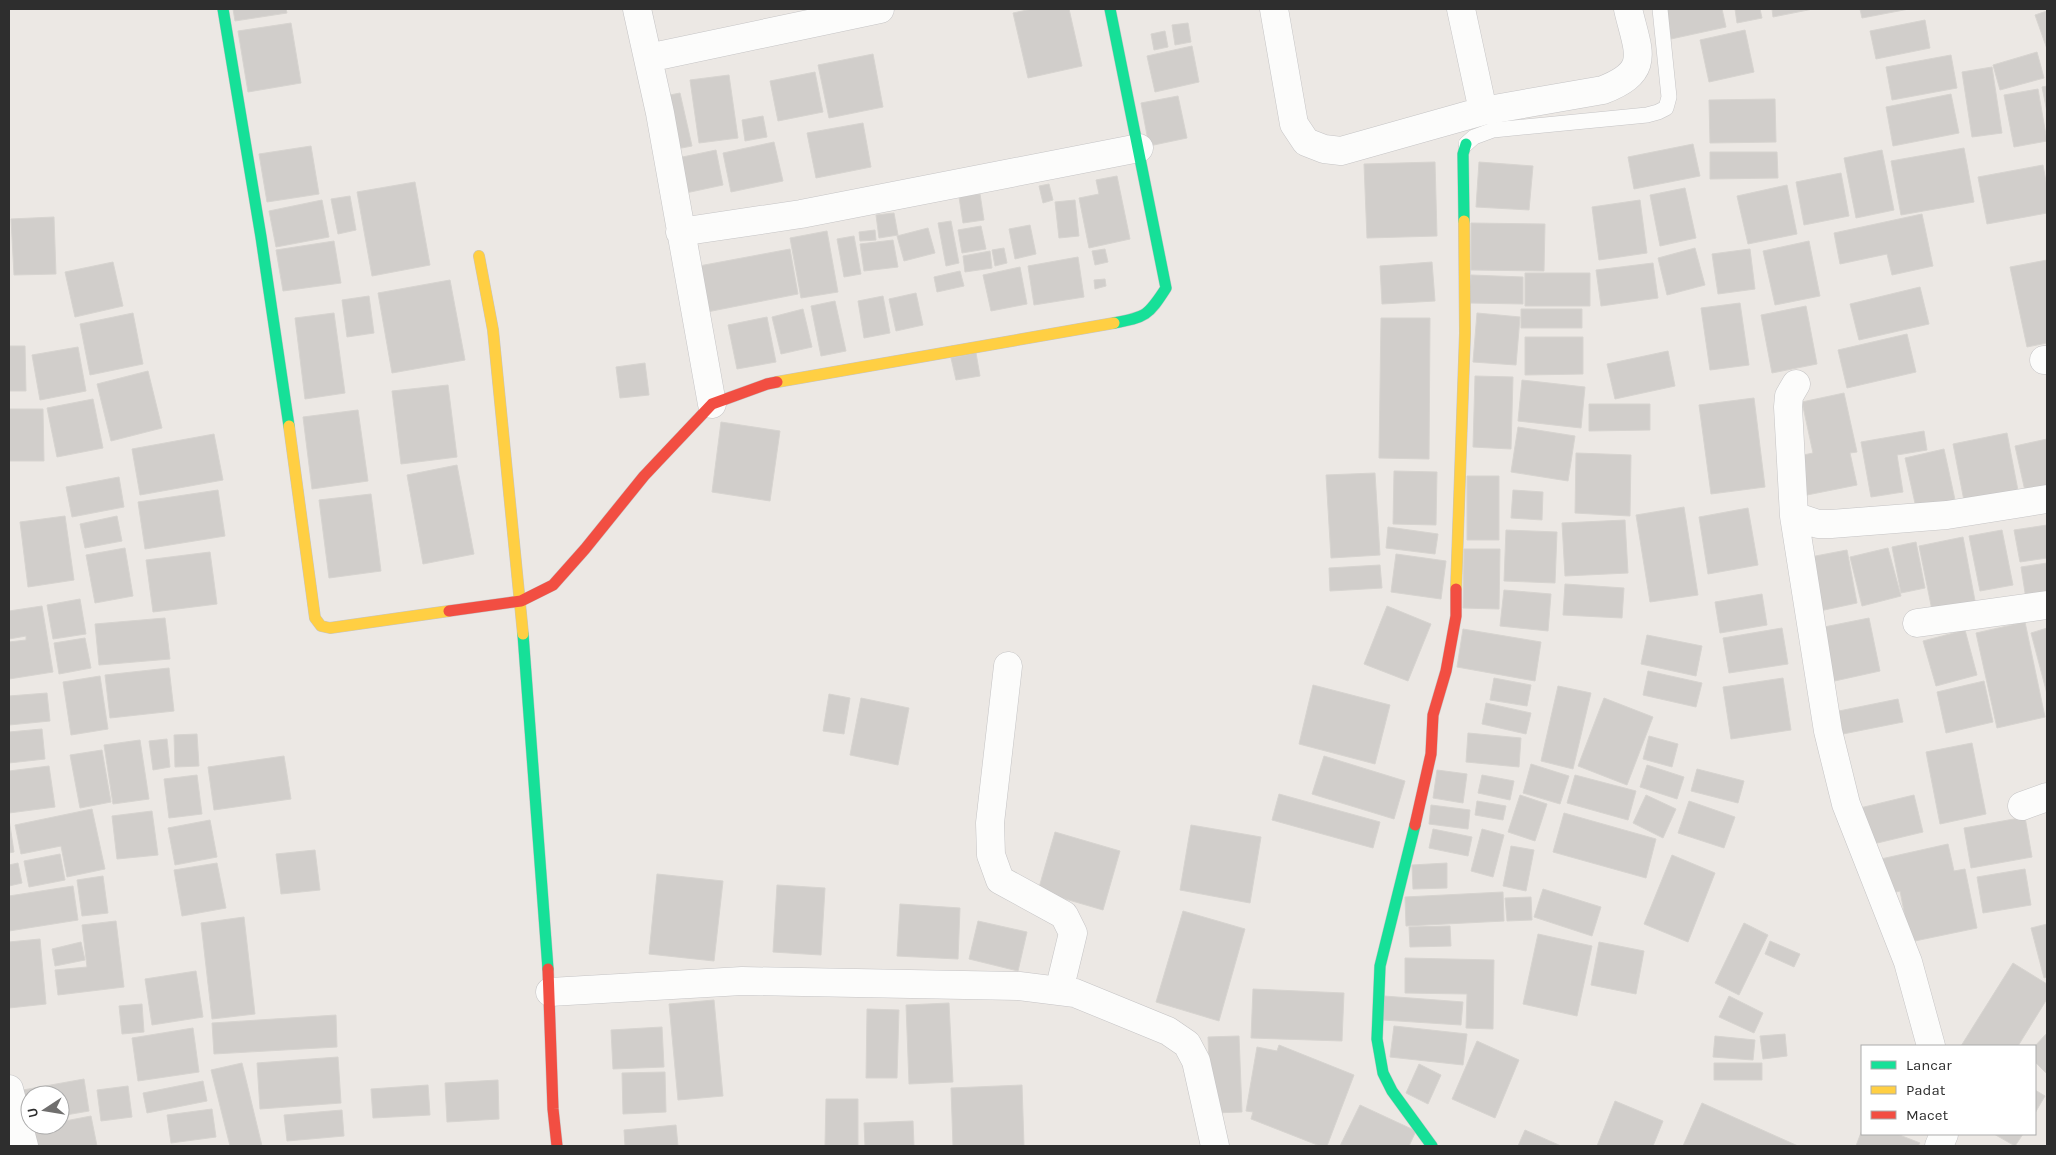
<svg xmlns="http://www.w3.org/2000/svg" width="2056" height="1155" font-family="Karla,sans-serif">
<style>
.building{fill:#d1cecb;stroke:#d7d4d0}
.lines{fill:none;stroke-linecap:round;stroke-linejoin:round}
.lane-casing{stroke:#c5c4c5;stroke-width:16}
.street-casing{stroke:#c5c4c5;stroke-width:29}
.fast-casing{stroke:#c5c4c5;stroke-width:12}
.slow-casing{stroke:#c5c4c5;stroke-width:12}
.jam-casing{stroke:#c5c4c5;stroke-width:12}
.lane{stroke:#fcfcfb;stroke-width:15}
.street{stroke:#fcfcfb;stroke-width:28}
.fast{stroke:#16e098;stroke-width:11}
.slow{stroke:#ffcf43;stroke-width:11}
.jam{stroke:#f24e42;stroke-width:11}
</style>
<rect width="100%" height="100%" fill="#ece8e4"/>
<path class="building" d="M233 9H286L287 13 235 21Z
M1032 9H1069L1082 66 1028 78 1013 13Z
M1664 9H1722L1726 27 1671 39Z
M1735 9H1760L1762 18 1737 23Z
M1772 9H1813L1773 17Z
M1860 9H1909L1862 18Z
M2047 11V49L2035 15Z
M1925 20 1930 48 1876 59 1870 31Z
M291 23 301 83 248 92 238 31Z
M1188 23 1191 42 1175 45 1172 25Z
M1745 30 1754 72 1709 82 1700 40Z
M1165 31 1168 47 1154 50 1151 34Z
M1192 46 1199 82 1155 92 1147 56Z
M2037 52 2044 78 2000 90 1993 65Z
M873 54 883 107 829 118 818 65Z
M1951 55 1957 88 1892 100 1886 67Z
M1992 67 2002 133 1972 137 1962 72Z
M815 72 823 112 778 121 770 81Z
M729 75 738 138 699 143 690 80Z
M2047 86V112L2042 87Z
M2038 89 2047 141 2014 147 2004 95Z
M680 93 692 146 671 150 660 97Z
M1951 94 1959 133 1893 146 1886 107Z
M1178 96 1187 138 1149 146 1141 103Z
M1775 99 1776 142 1710 143 1709 100Z
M763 116 767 137 745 141 742 120Z
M863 123 871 167 816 178 807 133Z
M774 142 783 181 731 192 723 153Z
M1693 144 1700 176 1634 189 1628 157Z
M311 146 319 194 267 202 259 154Z
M1964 148 1974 202 1901 215 1891 161Z
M716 150 723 185 681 194 673 159Z
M1882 150 1894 210 1856 218 1844 158Z
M1710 152H1777L1778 178 1710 179Z
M1435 162 1437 236 1367 238 1364 164Z
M1479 162 1533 166 1529 210 1476 207Z
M2043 165 2047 187V213L1987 224 1978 177Z
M1841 173 1849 216 1804 225 1796 182Z
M1117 176 1130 239 1089 248 1079 198 1099 194 1096 180Z
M415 182 430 265 372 276 357 192Z
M1049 184 1053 200 1043 203 1039 186Z
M1787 185 1797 234 1748 244 1737 196Z
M1685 188 1696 238 1660 246 1650 195Z
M980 194 984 220 963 223 959 197Z
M350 196 356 230 338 234 331 199Z
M322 200 329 237 276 247 269 211Z
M1075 200 1079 236 1059 238 1055 202Z
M1640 200 1647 253 1599 260 1592 207Z
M894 213 898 235 879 238 876 215Z
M1922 214 1933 266 1892 275 1887 254 1840 264 1834 233Z
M54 217 56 274 14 275 11 219Z
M951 221 959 263 946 266 938 223Z
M1471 223 1545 224 1544 271 1471 270Z
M1030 225 1036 254 1015 259 1009 229Z
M981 226 986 249 962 253 958 230Z
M928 228 935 253 904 261 897 236Z
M875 230 876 240 860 241 859 232Z
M827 231 838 292 801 298 790 238Z
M854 236 861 274 844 277 837 239Z
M893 240 898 267 864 271 860 244Z
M334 241 341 283 283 291 276 250Z
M1809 241 1820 296 1775 305 1763 251Z
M1004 248 1007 263 995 266 992 250Z
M1695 248 1705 285 1667 295 1658 258Z
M790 249 798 294 707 312 699 266Z
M1105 249 1108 262 1095 265 1092 251Z
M1750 249 1755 289 1718 294 1712 254Z
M990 251 992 268 965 272 963 256Z
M1078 257 1084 297 1034 305 1028 266Z
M2047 260V343L2027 347 2010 267Z
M113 262 123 306 75 317 65 272Z
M1432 262 1435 301 1382 304 1380 266Z
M1653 263 1658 298 1601 306 1596 270Z
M1020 267 1027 304 991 311 983 275Z
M960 271 964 286 937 292 934 277Z
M1525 273H1590V306H1525Z
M1471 275 1523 277V304L1470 303Z
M1105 279 1106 286 1095 289 1094 280Z
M450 280 465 360 392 373 378 293Z
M1920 287 1929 324 1859 340 1850 304Z
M916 293 923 325 896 331 889 299Z
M369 296 374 333 347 337 342 300Z
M883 296 890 333 864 338 858 301Z
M835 301 846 351 821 356 811 306Z
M1740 303 1749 365 1710 370 1701 308Z
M1806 306 1817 364 1772 373 1761 315Z
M803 309 812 347 781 354 772 317Z
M1521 309H1582V328H1521Z
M133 313 143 364 90 375 80 324Z
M334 313 345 393 305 399 295 318Z
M1477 313 1520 317 1516 365 1473 362Z
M767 317 776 362 737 369 728 325Z
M1381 318H1430L1429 459 1379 458Z
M1907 334 1916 372 1847 388 1838 350Z
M1525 337H1583V374L1525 375Z
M9 346H25L26 391H9Z
M78 347 86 391 40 400 32 355Z
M1668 351 1675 386 1615 399 1607 364Z
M976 353 980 376 956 380 951 358Z
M645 363 649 395 620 398 616 367Z
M148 371 162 428 111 441 97 384Z
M1475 376 1513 377 1511 449 1473 447Z
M1522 380 1585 387 1581 428 1518 421Z
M448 385 457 457 401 464 392 391Z
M1844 393 1857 452 1850 453 1857 485 1807 495 1799 456 1813 453 1802 402Z
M1754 398 1765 487 1711 494 1699 405Z
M93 399 103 448 57 457 47 408Z
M1589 404H1650V430L1589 431Z
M9 409H43L44 461H9Z
M358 410 368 481 312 489 303 417Z
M721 422 780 431 770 501 712 492Z
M1518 427 1575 436 1568 481 1511 472Z
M1924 431 1927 450 1897 455 1903 492 1871 497 1861 442Z
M2007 433 2020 501 1966 511 1953 444Z
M214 434 223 480 140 495 132 449Z
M2047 439V496L2027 500 2015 446Z
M1944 449 1957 509 1918 517 1905 458Z
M1576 453 1631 455 1630 516 1575 513Z
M457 465 474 554 423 564 407 475Z
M1394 471 1437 472 1436 525 1393 524Z
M1375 473 1380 555 1331 558 1326 475Z
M1467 476H1499V540H1467Z
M119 477 124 507 72 517 66 487Z
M218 490 225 536 145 549 138 502Z
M1513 490 1543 492 1542 520 1511 518Z
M371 494 381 571 329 578 319 500Z
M1684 507 1698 595 1650 602 1636 515Z
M1748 508 1758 565 1708 574 1699 517Z
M65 516 74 580 28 587 20 522Z
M117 516 122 541 85 548 80 524Z
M1625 520 1628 573 1565 576 1562 523Z
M2047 525V558L2020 562 2014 530Z
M1388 527 1438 534 1435 554 1386 548Z
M1506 530 1557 532 1555 583 1504 581Z
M2002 530 2013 585 1980 591 1969 536Z
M1963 537 1976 606 1933 615 1919 546Z
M1916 542 1925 588 1901 593 1892 547Z
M125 548 133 596 95 603 86 555Z
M1888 548 1901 596 1862 606 1850 557Z
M1464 549H1500L1499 609 1463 608Z
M1847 550 1857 603 1815 612 1805 558Z
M210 552 217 604 153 612 146 560Z
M1396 554 1446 561 1441 599 1391 592Z
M2047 563V596L2026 599 2021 567Z
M1380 565 1382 588 1330 591 1329 568Z
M1565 584 1624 588 1622 618 1563 615Z
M1504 590 1551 594 1548 631 1500 626Z
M1762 594 1767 625 1720 633 1715 602Z
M80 599 86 634 53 639 47 605Z
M42 606 53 672 9 679V642L26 640V636L9 639V611Z
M1387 606 1431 624 1408 681 1364 664Z
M165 618 170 659 99 665 95 624Z
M1869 618 1880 671 1830 682 1819 628Z
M2025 622 2045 717 1997 728 1976 633Z
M1782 628 1788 664 1729 673 1723 638Z
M2047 628V694L2031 633Z
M1463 629 1541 642 1535 681 1457 667Z
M1965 630 1977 675 1936 686 1923 641Z
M1647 635 1702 646 1696 676 1641 664Z
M85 638 91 668 59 674 54 643Z
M169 668 174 711 110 718 105 675Z
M1648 671 1702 683 1696 707 1643 695Z
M100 676 108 729 71 735 63 682Z
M1494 678 1531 685 1527 706 1490 700Z
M1783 678 1791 730 1731 739 1723 687Z
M1984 681 1993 722 1946 733 1937 692Z
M1313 685 1390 705 1375 764 1299 744Z
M1558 686 1591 693 1573 769 1541 761Z
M47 693 50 721 9 725V696Z
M829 694 850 698 844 734 823 731Z
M861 698 909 708 898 765 850 755Z
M1604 698 1653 717 1627 785 1578 766Z
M1898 699 1903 722 1838 735 1834 712Z
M1486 703 1531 713 1526 734 1482 724Z
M42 729 45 759 9 763V732Z
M1468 733 1521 738 1519 767 1466 762Z
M197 734 199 766 175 767 174 735Z
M1649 736 1678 744 1672 767 1643 759Z
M167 739 170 767 153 770 149 741Z
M140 740 149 799 113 804 104 745Z
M1972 743 1986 814 1940 824 1926 752Z
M102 750 111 802 80 808 70 755Z
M284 756 291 799 214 810 208 767Z
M1324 756 1405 781 1394 819 1312 794Z
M1531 764 1569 776 1560 804 1523 793Z
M1647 765 1684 777 1677 799 1640 787Z
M49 766 55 807 9 813V771Z
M1697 769 1744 781 1738 803 1691 791Z
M1437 770 1467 774 1463 803 1433 798Z
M197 775 202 814 169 818 164 779Z
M1482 775 1514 781 1510 800 1478 793Z
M1575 775 1636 791 1628 820 1567 803Z
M1279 794 1380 822 1373 848 1272 820Z
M1520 795 1547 804 1535 841 1508 832Z
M1646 795 1676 809 1663 838 1633 823Z
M1914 795 1923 832 1869 845 1860 808Z
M1477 801 1506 806 1503 820 1475 815Z
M1689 801 1735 817 1724 848 1678 833Z
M1431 805 1470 810 1468 829 1429 824Z
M92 809 105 869 67 877 61 846 21 854 15 825Z
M152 811 158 855 117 859 112 816Z
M1564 813 1656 839 1646 878 1553 852Z
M2025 817 2032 857 1971 868 1964 828Z
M9 819 14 852 9 853Z
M210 820 217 857 175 865 168 828Z
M1191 825 1261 837 1250 903 1180 890Z
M1433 829 1472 837 1468 856 1429 848Z
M1482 829 1504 835 1493 877 1471 871Z
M1055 832 1120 851 1103 910 1038 891Z
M1948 844 1954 871 1965 869 1977 928 1910 942 1900 891 1889 894 1881 859Z
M1511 846 1534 850 1526 891 1503 886Z
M315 850 320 890 281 894 276 854Z
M60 854 65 880 29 887 24 861Z
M1672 855 1715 873 1688 942 1644 924Z
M18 863 22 883 9 886V865Z
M217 863 226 908 182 916 174 870Z
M1447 863V888L1413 889 1412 865Z
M2025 869 2031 905 1983 913 1977 877Z
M657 874 723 881 714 961 649 954Z
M103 876 108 913 82 916 77 880Z
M777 885 825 888 821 955 773 952Z
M73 886 78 920 9 931V896Z
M1543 889 1601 907 1592 936 1534 917Z
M1503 892 1504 921 1406 926 1405 897Z
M1531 897 1532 920 1507 921 1505 898Z
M900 904 960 908 958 959 897 956Z
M1183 911 1245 929 1219 1021 1156 1002Z
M244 917 255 1014 212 1019 201 923Z
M116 921 124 987 58 995 55 970 87 967 82 925Z
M978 921 1027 932 1018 971 969 959Z
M1744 923 1768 935 1739 995 1715 983Z
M2047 924V977L2044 978 2031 928Z
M1450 926 1451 946 1410 947 1409 927Z
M1538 934 1592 946 1577 1016 1523 1004Z
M40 939 46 1004 9 1008V942Z
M1770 941 1800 954 1794 967 1765 954Z
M81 942 85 960 55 966 52 949Z
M1599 942 1644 951 1636 994 1591 985Z
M1405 958 1494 960 1493 1029 1466 1028 1467 994 1405 993Z
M2013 963 2047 984V999L2018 1046H1961Z
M196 971 203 1017 152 1025 145 979Z
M1253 989 1344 993 1342 1041 1251 1038Z
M1384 996 1463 1002 1461 1025 1383 1020Z
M1729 996 1763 1013 1754 1033 1719 1017Z
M714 1000 723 1096 678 1100 669 1004Z
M949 1003 953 1082 909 1084 906 1005Z
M142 1004 144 1032 122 1034 119 1006Z
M867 1009 899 1010 897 1078H866Z
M336 1015 337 1047 214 1054 212 1023Z
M1394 1026 1467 1034 1463 1065 1390 1057Z
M662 1027 664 1067 613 1069 611 1030Z
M193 1028 199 1072 138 1081 132 1038Z
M2047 1033V1074L2035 1062V1046Z
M1785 1034 1787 1056 1763 1059 1760 1036Z
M1239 1036 1242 1112 1211 1113 1208 1037Z
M1715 1036 1755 1040 1753 1060 1713 1057Z
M1477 1041 1519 1060 1495 1118 1452 1099Z
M1279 1045 1354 1075 1327 1146H1320L1251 1119 1253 1112 1246 1111 1257 1047 1277 1051Z
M338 1057 341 1103 260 1109 257 1063Z
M242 1063 262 1146H230L211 1070Z
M1714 1063H1762V1080H1714Z
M1419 1064 1441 1075 1428 1104 1406 1093Z
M665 1072 666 1112 623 1114 622 1073Z
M84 1079 89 1111 60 1116V1095H30V1121L23 1090Z
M498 1080 499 1119 447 1122 445 1083Z
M203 1081 207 1101 147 1113 143 1093Z
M428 1085 430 1115 373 1118 371 1089Z
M1022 1085 1024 1146H953L951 1088Z
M128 1086 132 1117 101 1121 97 1090Z
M2035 1090 2045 1096 2035 1113Z
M826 1099H858V1146H825Z
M1615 1101 1663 1121 1653 1146H1597Z
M1702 1103 1798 1146H1683Z
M1360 1105 1416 1131 1409 1146H1340Z
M212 1109 216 1137 171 1143 167 1115Z
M342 1110 344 1136 287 1141 284 1115Z
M91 1116 97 1146H33L30 1127 60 1125V1122Z
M913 1121 914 1146H865L864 1123Z
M676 1125 678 1146H625L624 1130Z
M1525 1130 1561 1146H1518Z
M1862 1130V1134H1897L1920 1143 1918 1146H1856Z
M1994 1134H2023L2015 1146Z"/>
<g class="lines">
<defs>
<path id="lane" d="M1466 144 1474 137 1493 130 1647 115 1658 112 1666 108 1669 97 1660 9"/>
<path id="street" d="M637 9 660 113 712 404
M1274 9 1294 124 1306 142 1324 149 1341 151 1483 111 1603 90C1652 71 1638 52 1628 9
M1461 9 1483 111
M648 58 880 9
M680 232 801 214 1139 148
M2044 360H2047
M1796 384 1789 396 1788 407 1794 516 1818 524H1831L1947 515 2047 499
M1794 516 1828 731 1846 804 1908 962 1931 1046
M1917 623 2047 605
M1008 666 990 823 991 855 1000 880 1064 915 1073 933 1059 991
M2022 806 2047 797
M550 992 742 981 1019 986 1075 993 1168 1031 1187 1044 1196 1061 1215 1146
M9 1089 24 1146
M1939 1146 1944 1134"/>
<path id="fast" d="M223 9 261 237 289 426
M1110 9 1166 288C1148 316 1146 317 1114 323
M1464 221 1463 154 1466 144
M523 634 548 969
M1415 825 1380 966 1377 1039 1383 1073 1392 1091 1432 1146"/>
<path id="slow" d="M479 256 493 330 523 634
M777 382 1114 323
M289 426 315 618 321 626 330 628 449 611
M1456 589 1465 333 1464 221"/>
<path id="jam" d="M449 611 521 601 553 585 585 549 644 476 712 404 767 384 777 382
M1415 825 1431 754 1433 715 1446 671 1456 616V589
M548 969 553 1109 557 1146"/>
</defs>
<use href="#lane" class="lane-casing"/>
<use href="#street" class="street-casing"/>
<use href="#fast" class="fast-casing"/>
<use href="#slow" class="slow-casing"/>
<use href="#jam" class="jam-casing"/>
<use href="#lane" class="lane"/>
<use href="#street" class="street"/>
<use href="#fast" class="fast"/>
<use href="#slow" class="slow"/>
<use href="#jam" class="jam"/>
</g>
<rect width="2056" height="1155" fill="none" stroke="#2e2e2e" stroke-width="20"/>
<rect x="1861" y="1045" width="175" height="90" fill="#ffffff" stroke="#ababab"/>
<rect x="1871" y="1061" width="25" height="8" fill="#16e098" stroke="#ababab"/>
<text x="1906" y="1070" font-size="15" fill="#2e2e2e">Lancar</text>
<rect x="1871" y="1086" width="25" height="8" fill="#ffcf43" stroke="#ababab"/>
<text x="1906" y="1095" font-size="15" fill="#2e2e2e">Padat</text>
<rect x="1871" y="1111" width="25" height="8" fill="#f24e42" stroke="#ababab"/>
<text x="1906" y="1120" font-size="15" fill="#2e2e2e">Macet</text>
<g transform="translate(45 1110) rotate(258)"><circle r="24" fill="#ffffff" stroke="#ababab"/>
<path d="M0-4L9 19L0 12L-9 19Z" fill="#706f6e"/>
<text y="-8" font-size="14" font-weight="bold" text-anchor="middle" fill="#2e2e2e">U</text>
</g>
</svg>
